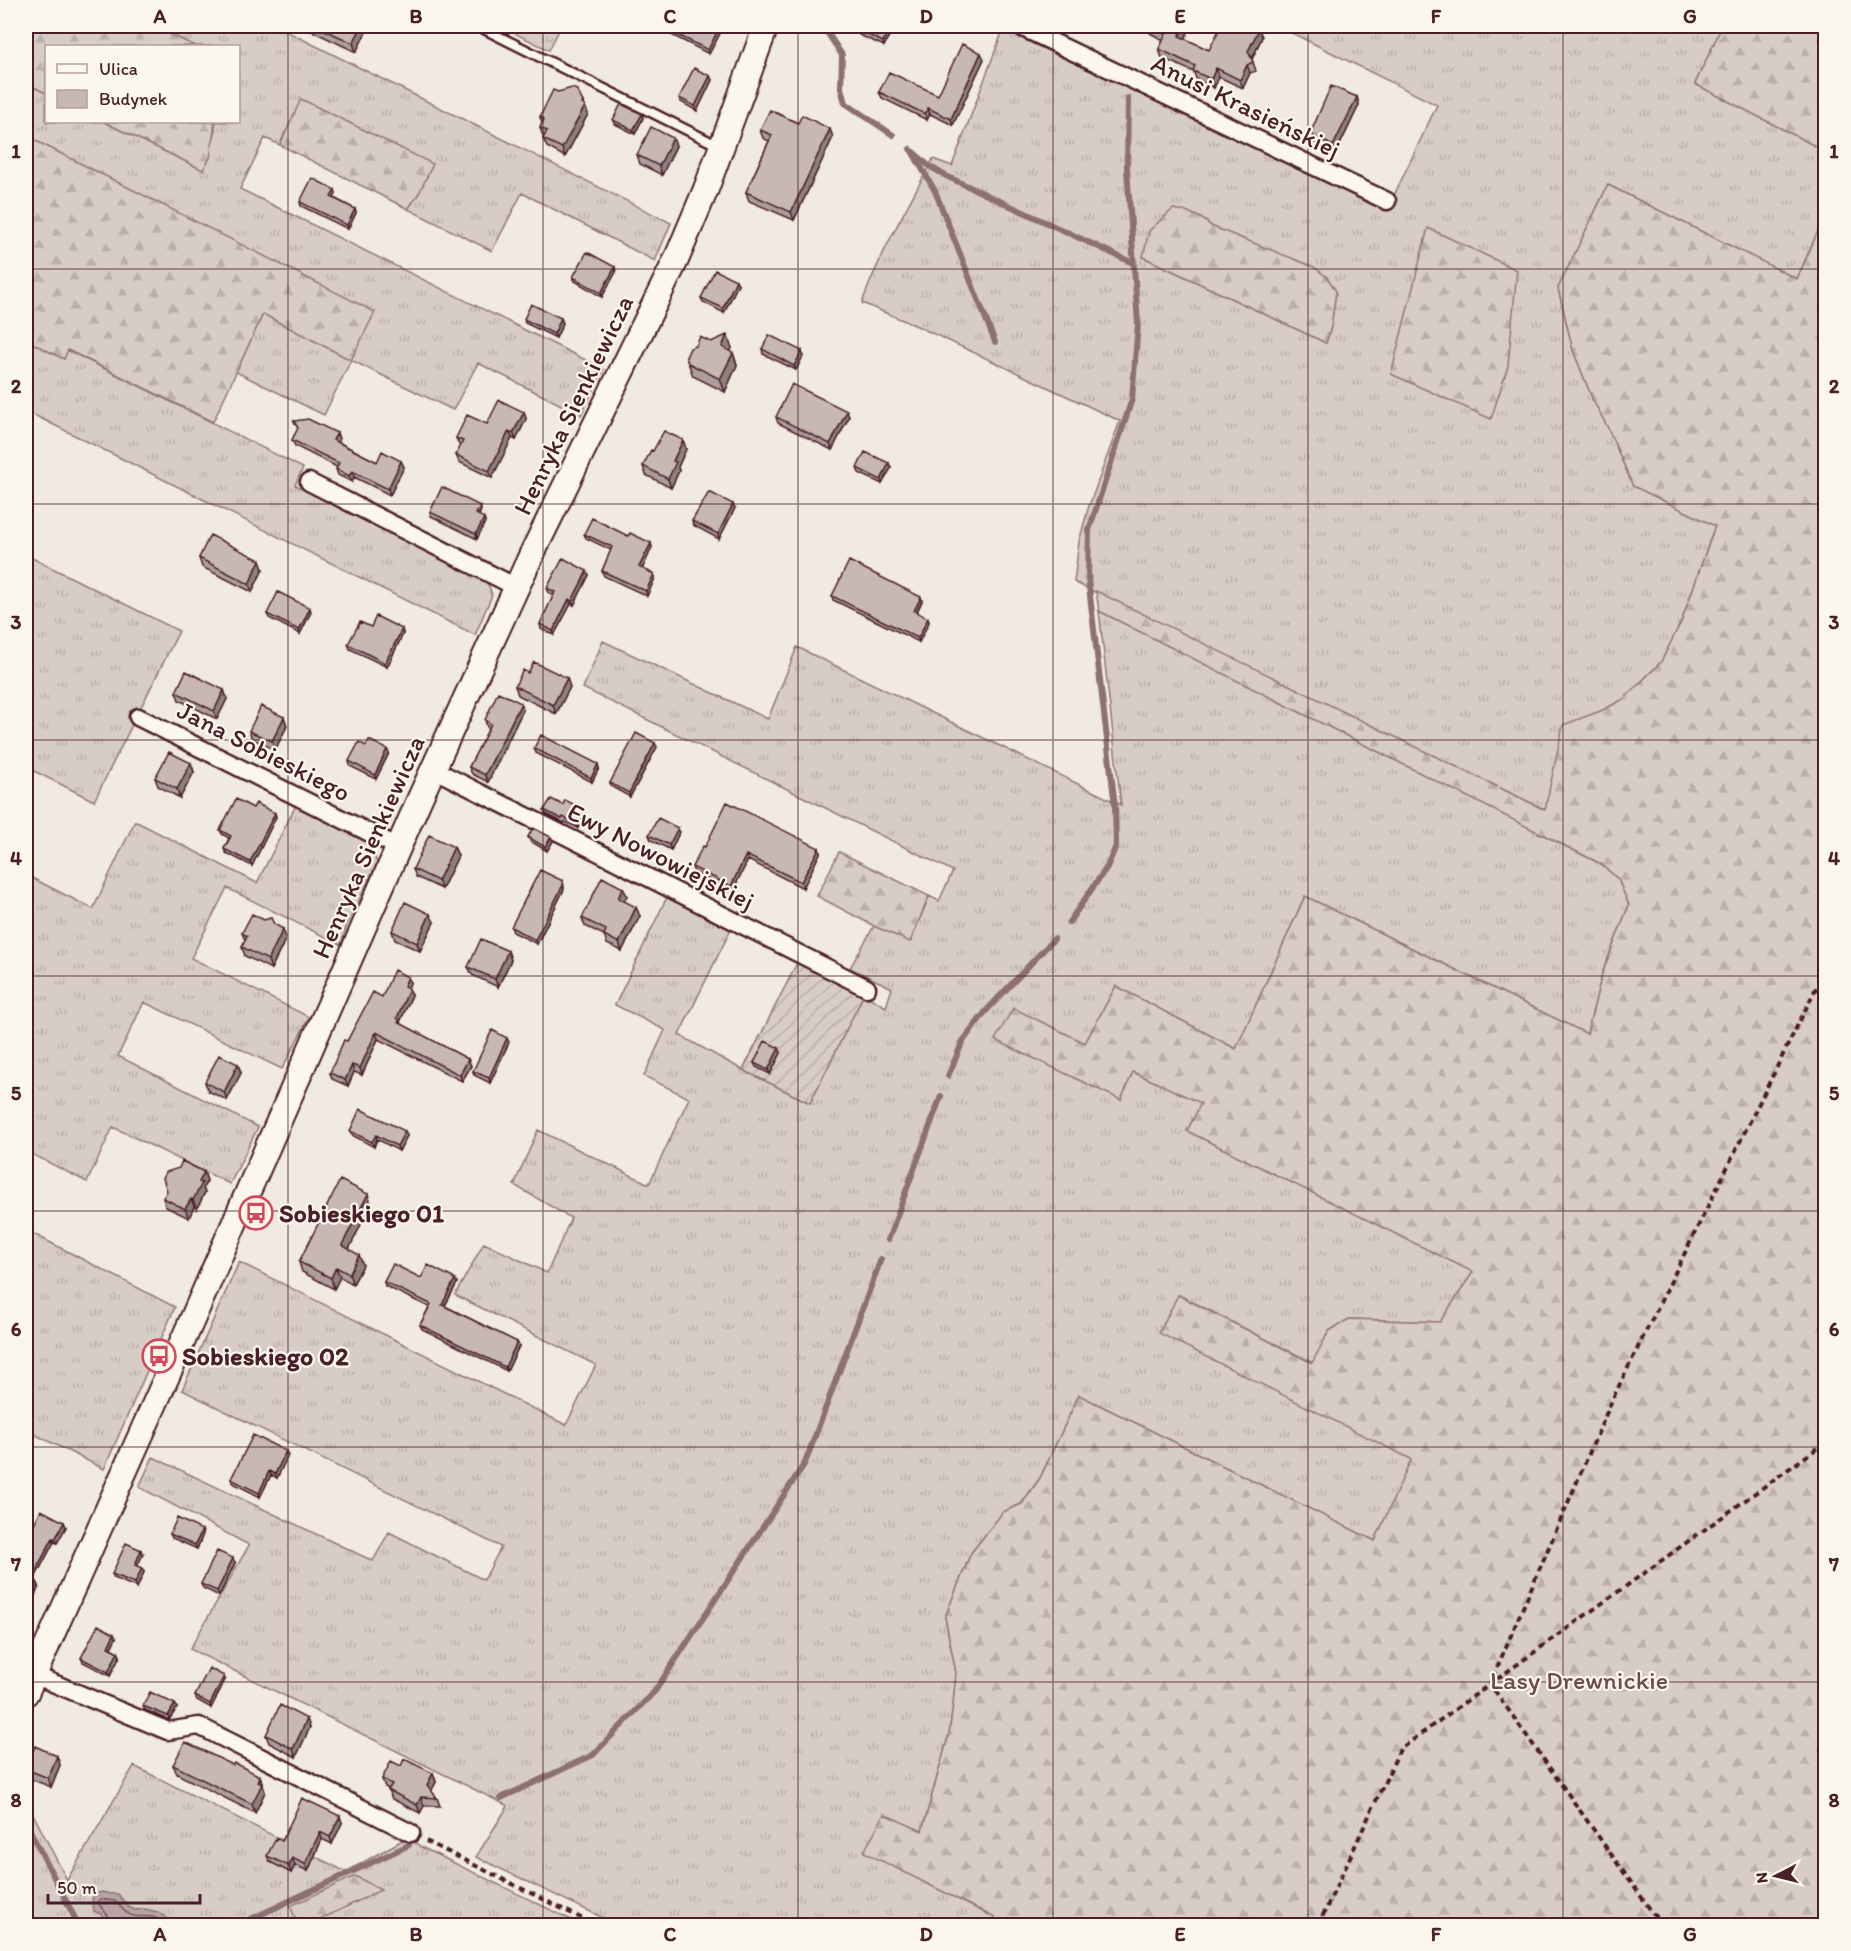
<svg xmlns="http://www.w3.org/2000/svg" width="1851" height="1951" font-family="Itim,sans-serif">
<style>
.grass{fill:url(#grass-tufts);stroke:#917678;stroke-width:1.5;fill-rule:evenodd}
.forest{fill:url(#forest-firs);stroke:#917678;stroke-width:1.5}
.garden{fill:url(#garden-furrows);stroke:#917678;stroke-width:1.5}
.water{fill:#b8a4a2;stroke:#8c6f72;stroke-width:1.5}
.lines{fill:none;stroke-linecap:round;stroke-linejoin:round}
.shore{stroke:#76545b;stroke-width:1.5}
.stream{stroke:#8c6f72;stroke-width:6}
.lane-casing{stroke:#4a1f2b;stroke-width:13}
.street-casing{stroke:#4a1f2b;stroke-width:21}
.secondary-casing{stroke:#4a1f2b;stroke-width:28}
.path{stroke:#4a1f2b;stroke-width:4;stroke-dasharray:6 4.5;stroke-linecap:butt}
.lane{stroke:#fbf7ec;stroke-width:8}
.street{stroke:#fbf7ec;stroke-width:16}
.secondary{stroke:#fbf7ec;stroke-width:24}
.wall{fill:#ac9e9a;stroke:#4a1f2b;stroke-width:1.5}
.shaded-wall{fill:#8c817d;stroke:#4a1f2b;stroke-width:1.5}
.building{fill:#c8b8b3;stroke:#4a1f2b;stroke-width:1.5}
.grid{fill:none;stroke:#4a1f2b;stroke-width:1.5;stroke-opacity:0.55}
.labels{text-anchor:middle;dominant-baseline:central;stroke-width:4.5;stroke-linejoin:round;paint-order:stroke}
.street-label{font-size:26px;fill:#4a1f2b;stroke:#fbf7ec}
.poi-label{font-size:26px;font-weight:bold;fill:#4a1f2b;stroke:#fbf7ec;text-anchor:start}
.park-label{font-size:26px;fill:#6e4a52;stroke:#fbf7ec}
.neatline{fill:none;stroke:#4a1f2b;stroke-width:2}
.grid-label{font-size:20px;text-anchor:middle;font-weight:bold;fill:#4a1f2b}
</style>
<defs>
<pattern id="grass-tufts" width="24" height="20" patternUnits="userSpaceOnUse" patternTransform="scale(1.5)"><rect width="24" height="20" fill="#d8ccc6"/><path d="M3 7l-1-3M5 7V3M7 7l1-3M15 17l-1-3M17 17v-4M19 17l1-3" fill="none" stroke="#bbafaa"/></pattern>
<pattern id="forest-firs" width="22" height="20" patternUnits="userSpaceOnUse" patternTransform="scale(1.5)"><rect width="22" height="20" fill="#d8ccc6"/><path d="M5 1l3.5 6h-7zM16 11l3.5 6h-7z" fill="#bbafaa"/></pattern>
<pattern id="garden-furrows" width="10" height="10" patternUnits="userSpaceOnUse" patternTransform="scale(1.5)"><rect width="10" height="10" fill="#d8ccc6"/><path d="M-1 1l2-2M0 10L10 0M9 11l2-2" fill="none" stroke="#bbafaa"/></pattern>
</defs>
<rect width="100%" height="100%" fill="#f0eae0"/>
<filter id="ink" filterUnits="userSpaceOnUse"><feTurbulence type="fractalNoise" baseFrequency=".0167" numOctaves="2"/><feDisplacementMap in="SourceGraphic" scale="12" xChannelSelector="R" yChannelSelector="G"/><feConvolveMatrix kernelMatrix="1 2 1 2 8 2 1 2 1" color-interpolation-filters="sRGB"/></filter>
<g filter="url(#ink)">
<path class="grass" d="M153 26H276L671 223 655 261 522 193 492 251 408 209 419 193 285 132 280 145 265 138 240 189 604 369 581 415 478 363 453 410 351 360 324 415 236 372 263 314 351 360 374 312 26 136V83L46 93V122H104L203 170 215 134V122H238V46H195Z
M500 26H561L549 50Z
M1278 26H1722L1695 84 1825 151V215L1797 279 1608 185 1558 288 1573 350 1592 398 1608 428 1633 486 1715 525 1682 620 1661 662 1624 699 1603 710 1546 810 1074 582 1079 542 1088 509 1120 421 917 326 862 303C880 253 908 206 933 159L952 166 1003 30 1388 208 1437 105ZM1206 221 1211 226 1336 292 1331 327 1326 343 1143 257Z
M26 340 64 359 67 350 303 468 295 485 482 578 489 586 492 595 475 635 26 411Z
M26 555 179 631 94 801 26 767Z
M1099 611 1601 864 1618 879 1629 905 1602 974 1587 1034 1305 896 1236 1049 1116 986 1085 1043 1013 1009 1121 1099 1133 1071 1202 1103 1187 1131 1474 1272 1440 1322 1349 1319 1329 1331 1313 1363 1179 1295 1160 1333 1412 1459 1375 1541 1079 1395 1040 1478 1021 1504 1003 1512 971 1553 945 1617 956 1673 953 1705 949 1734 922 1831 864 1851 996 1918 993 1925H618L476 1857 508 1806 190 1649 249 1545 139 1487 153 1457 373 1561 389 1532 484 1580 501 1547 182 1390 239 1262 566 1425 596 1365 455 1295 484 1243 547 1273 571 1218 514 1185 538 1130 649 1184 689 1098 644 1076 665 1030 615 1005 667 897 732 927 679 1035 743 1070 810 1103 864 994 886 1007 892 988 850 968 874 926 911 941 929 896 939 901 953 871 583 688 603 641 768 719 797 647 1121 805Z
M296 805 369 841 377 863 346 928 341 945 227 888 191 958 309 1017 282 1069 144 1002 118 1056 258 1127 230 1184 113 1127 87 1182 26 1151V875L93 909 135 821 257 883Z
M26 1230 175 1307 104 1469 26 1430Z
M134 1766 346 1872 408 1837 421 1847 582 1925H26V1795L31 1810 67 1880Z"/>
<path class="forest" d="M26 26H153L195 46H46V93L26 83Z
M1722 26H1825V151L1695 84Z
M301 99 433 164 419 193 408 209 280 145Z
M104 122H215L210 158 203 170Z
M26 136 375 312 351 360 263 314 213 422 68 350 64 359 26 340Z
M1608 185 1797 279 1825 215V1925H993L995 1918 864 1852 884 1814 922 1831 949 1734 953 1705 956 1673 945 1617 971 1553 1003 1512 1022 1504 1040 1478 1079 1395 1375 1541 1411 1459 1159 1333 1178 1295 1312 1363 1329 1331 1349 1319 1440 1322 1473 1272 1187 1131 1201 1103 1133 1072 1121 1100 995 1040 1013 1008 1085 1043 1116 986 1236 1049 1305 896 1587 1034 1602 974 1629 905 1618 879 1601 864 1099 611 1096 591 1545 810 1563 725 1603 710 1624 699 1661 662 1682 620 1715 526 1633 486 1608 428 1592 398 1573 350 1558 288Z
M1173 209C1187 211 1201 216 1211 226L1314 267 1327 277 1336 291 1331 327 1326 343 1143 257 1149 231Z
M1428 228 1517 270 1508 366 1491 419 1391 374Z
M839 852 929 896 910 942 874 926 817 896Z
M355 1876 381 1890 321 1919 298 1923 290 1906Z"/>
<path class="garden" d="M798 961 864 994 810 1103 743 1070Z"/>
<path class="water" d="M102 1892 110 1894H118L128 1907 135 1910 145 1909 158 1912 171 1921 170 1925H107L101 1914 94 1911 92 1899 95 1894Z"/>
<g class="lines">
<path class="shore" d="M111 1926C111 1913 100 1910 98 1901L100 1899 115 1901C121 1907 125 1914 134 1916 146 1918 157 1913 164 1926"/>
<path class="stream" d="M823 26 842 55 841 88 845 103 893 135
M910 149 929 166 946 176 1133 263
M913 153 935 191 995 342
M1069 922 1107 867 1116 846 1115 806 1088 579 1089 530 1132 399 1138 323 1127 169 1128 98
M948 1076 963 1041 986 1011 1054 939
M888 1240 941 1096
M501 1798 593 1755 655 1691 805 1463 881 1259
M26 1823 79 1926
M236 1926 409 1845"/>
<defs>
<path id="lane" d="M478 26 721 147"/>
<path id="street" d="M1019 26 1387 201
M309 482 516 587
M138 717 398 847
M433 769 867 988
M34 1675 168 1731 199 1726 411 1833"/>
<path id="secondary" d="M26 1693 192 1320 420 798 529 560 676 260 706 189 766 26"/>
</defs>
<use href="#lane" class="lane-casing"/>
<use href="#street" class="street-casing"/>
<use href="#secondary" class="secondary-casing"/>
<path class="path" d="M426 1841 597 1926
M1318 1926 1400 1749 1826 1442
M1662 1926 1490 1684 1613 1398 1826 968"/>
<use href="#lane" class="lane"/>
<use href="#street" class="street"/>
<use href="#secondary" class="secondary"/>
</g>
<path class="wall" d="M309 26H369L356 52 310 30Z
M654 26H724L709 54Z
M894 26 884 46 859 35 858 30Z
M1147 26H1191L1185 39 1209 50 1262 37 1252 59 1256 71 1250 73 1243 88 1219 77 1214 88 1196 79 1194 72 1162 58 1159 49 1163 40 1150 33Z
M984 59 953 125 930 114 927 120 882 98 879 92 938 95Z
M710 76 712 80 697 111 681 102 679 98Z
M558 92 583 102 588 114 565 157 547 147 543 139 544 137 543 136 540 128 542 123 540 117Z
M1357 97 1359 105 1336 153 1313 142 1310 134Z
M643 118 635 134 615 124 613 120Z
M798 123 833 137 794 220 749 201 746 192 769 141 763 138 760 130Z
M676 146 662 175 640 164 637 155Z
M335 190 336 194 334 198 355 209 356 213 348 229 301 206 300 202Z
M616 272 602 297 575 281 573 277Z
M738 284 724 313 703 302 701 298Z
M524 319 563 323 556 338 525 323Z
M711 342 732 348 730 351 733 353 737 365 725 392 693 376 686 357Z
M762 349 802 351 803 356 796 370 763 354Z
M524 412 526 419 516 440 512 438 492 478 459 462 456 455 461 446 459 445 456 438 487 424Z
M776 417H849L832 450 778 423Z
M294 421 337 433 339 439 338 442 377 462 401 461 404 467 390 495 354 477 352 482 338 475 336 469 337 467 295 446 292 440 298 429Z
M683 440 686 449 678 467 679 471 671 488 646 475 643 466 653 451Z
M857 468H891L882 484 859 473Z
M480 506 481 510 479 516 485 522 477 539 431 516 430 512Z
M735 508 719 539 693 525 692 521Z
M584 534 652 547 642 569 654 574 655 578 647 596 604 576 602 571 611 550 586 538Z
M199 558 263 569 252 592 202 567Z
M589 575 574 605 571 604 554 635 541 629 540 624 554 595 549 593 547 588Z
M832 596 922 601 917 612 929 622 919 642 833 600Z
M311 612 300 634 269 618 267 614Z
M371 627 402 629 403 634 387 667 350 649 348 644Z
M528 673 570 687 556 714 518 695 515 686Z
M224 690 227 699 217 719 179 700 176 692Z
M523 710 488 782 472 774 469 767 489 728 487 727 485 720Z
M284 717 287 726 275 750 252 739 249 731Z
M366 746 387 749 389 753 376 779 350 766 349 761Z
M657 747 630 797 612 787 610 783Z
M534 748 599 768 592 782 536 753Z
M191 763 194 772 180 798 158 786 155 778Z
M563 805 585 813 578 828 565 822 564 823 546 814 544 810Z
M253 808 276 817 252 866 226 853 224 849 229 838 222 834 220 830Z
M679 833 671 850 651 840 649 835Z
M528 837 553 841 547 851 530 841Z
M454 847 458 856 442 889 416 877 413 869Z
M705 847 819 848 820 853 803 888 748 860 732 892 694 872 692 867Z
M563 881 564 889 537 944 513 932 511 927Z
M623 888 627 896 624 901 640 916 622 951 607 944 604 935 585 926 582 918Z
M434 922 420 951 395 940 392 931Z
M274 924 286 938 271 969 245 956 242 947 245 940 242 933Z
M508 951 511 960 498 987 472 975 468 967Z
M408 977 410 983 408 988 412 995 400 1022 401 1024 468 1059 471 1066 462 1081 378 1039 362 1075 354 1072 348 1086 332 1079 330 1073 347 1041 382 997Z
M509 1042 490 1083 474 1075 473 1071Z
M781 1053 770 1074 756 1067 754 1063Z
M238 1064 241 1073 227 1100 208 1091 205 1082Z
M350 1131 407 1136 399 1151 377 1139 374 1147 352 1135Z
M204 1172 207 1181 203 1188 205 1192 197 1209 194 1207 189 1218 166 1207 163 1198Z
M371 1204 349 1249 363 1265 353 1284 340 1277 334 1289 302 1272 299 1262Z
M421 1278 457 1283 445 1306 517 1342 519 1346 507 1371 422 1329 420 1325 429 1307 385 1286 384 1282Z
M288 1455 277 1478 271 1475 260 1497 233 1483 231 1479Z
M64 1522 66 1527 57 1543 54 1542 34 1580 37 1582 39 1586 29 1609 26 1608V1540Z
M202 1530 203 1534 197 1549 172 1538 170 1534Z
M143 1554 137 1566 142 1568 144 1572 137 1588 114 1578 112 1574Z
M235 1563 219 1596 203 1588 201 1584Z
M116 1638 111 1648 118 1652 120 1656 110 1676 83 1662 81 1658Z
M225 1680 211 1708 197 1700 195 1696Z
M175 1704 177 1708 169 1720 145 1710 143 1706Z
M310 1727 296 1757 269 1743 266 1735Z
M60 1765 51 1787 28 1778 26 1771V1768Z
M173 1765H233L260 1776 265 1792 255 1813 177 1774Z
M401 1766 433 1773 436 1782 431 1791 437 1798 440 1806H424L420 1813 392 1799 388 1790 389 1789 385 1787 382 1779Z
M342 1823 332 1844 322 1839 308 1871 295 1865 291 1873 270 1862 267 1856 282 1841Z"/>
<path class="shaded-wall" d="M362 26H369L356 52 353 43Z
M720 26H724L709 54 708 50Z
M890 26H894L884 46 883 42Z
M1184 26H1191L1182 45 1179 36Z
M1259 29 1262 37 1252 59 1248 51Z
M981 53 984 59 953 125 951 119Z
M1247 65 1250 73 1243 88 1240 80Z
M1216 68 1219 77 1214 88 1211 79Z
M710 76 712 80 697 111 695 106Z
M1357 97 1359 105 1336 153 1333 146Z
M583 102 588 114 565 157 562 148Z
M928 108 930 114 927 120 925 114Z
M642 114 643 118 635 134 633 130Z
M830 129 833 137 794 220 791 212Z
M673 138 676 146 662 175 659 166Z
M335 190 336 194 333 201 331 197Z
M355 209 356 213 348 229 347 225Z
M615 267 616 272 602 297 601 293Z
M736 280 738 284 724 313 723 308Z
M561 318 563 323 556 338 554 334Z
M727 335 732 348 726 360 722 347Z
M802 351 803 356 796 370 794 366Z
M733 353 737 365 725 392 720 379Z
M847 411 849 417 832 450 830 444Z
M524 412 526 419 516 440 513 433Z
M509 431 512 438 492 478 489 471Z
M337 433 339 439 336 446 333 440Z
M683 440 686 449 678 467 679 471 671 488 668 479 673 461Z
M401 461 404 467 390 495 388 489Z
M889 463 891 468 882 484 881 480Z
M352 471 354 477 352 482 349 476Z
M733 504 735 508 719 539 718 534Z
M480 506 481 510 477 518 476 514Z
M484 518 485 522 477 539 476 534Z
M651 543 652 547 641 572 639 567Z
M260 560 263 569 252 592 249 584Z
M587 571 589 575 574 605 572 601Z
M654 574 655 578 647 596 646 591Z
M921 597 922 601 915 615 914 611Z
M569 599 571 604 554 635 553 631Z
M310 608 311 612 300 634 299 630Z
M928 618 929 622 919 642 918 638Z
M402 629 403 634 387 667 385 663Z
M567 678 570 687 556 714 553 705Z
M224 690 227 699 217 719 214 711Z
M521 703 523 710 488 782 485 775Z
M284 717 287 726 275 750 272 741Z
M655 743 657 747 630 797 629 793Z
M387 749 389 753 376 779 375 775Z
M191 763 194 772 180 798 177 789Z
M598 764 599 768 592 782 591 778Z
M583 809 585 813 578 828 576 824Z
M275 813 276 817 252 866 250 862Z
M678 828 679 833 671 850 669 845Z
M551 837 553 841 547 851 545 847Z
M454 847 458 856 442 889 438 881Z
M819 848 820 853 803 888 801 882Z
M746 855 748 860 732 892 731 886Z
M563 881 564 889 537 944 535 940Z
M623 888 627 896 621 907 618 898Z
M636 907 640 916 622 951 619 943Z
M430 914 434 922 420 951 417 943Z
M283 929 286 938 271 969 268 960Z
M508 951 511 960 498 987 495 979Z
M408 977 410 983 406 993 404 986Z
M409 989 412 995 400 1022 402 1026 401 1029 397 1018Z
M376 1032 378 1039 362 1075 360 1068Z
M507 1038 509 1042 490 1083 489 1078Z
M779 1048 781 1053 770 1074 768 1070Z
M468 1059 471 1066 462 1081 460 1075Z
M238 1064 241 1073 227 1100 224 1092Z
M352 1065 354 1072 348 1086 345 1080Z
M405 1131 407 1136 399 1151 397 1146Z
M376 1135 377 1139 374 1147 372 1142Z
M204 1172 207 1181 203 1188 205 1192 197 1209 193 1200 199 1182Z
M368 1194 371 1204 346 1255 342 1245Z
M191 1199 194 1207 189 1218 185 1209Z
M359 1255 363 1265 353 1284 349 1274Z
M336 1267 340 1277 334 1289 331 1278Z
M455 1279 457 1283 443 1309 442 1305Z
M517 1342 519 1346 507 1371 505 1367Z
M286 1451 288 1455 277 1478 275 1474Z
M269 1471 271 1475 260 1497 259 1493Z
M64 1522 66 1527 57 1543 55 1539Z
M202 1530 203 1534 197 1549 195 1545Z
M53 1538 54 1542 32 1583 31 1579Z
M141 1550 143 1554 136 1569 135 1565Z
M233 1558 235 1563 219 1596 217 1591Z
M142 1568 144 1572 137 1588 135 1583Z
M37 1582 39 1586 29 1609 27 1605Z
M114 1634 116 1638 109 1651 108 1647Z
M118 1652 120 1656 110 1676 108 1672Z
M224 1676 225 1680 211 1708 210 1704Z
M175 1704 177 1708 169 1720 168 1716Z
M307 1719 310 1727 296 1757 293 1749Z
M57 1756 60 1765 51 1787 48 1778Z
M433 1773 436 1782 430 1794 427 1785Z
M260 1776 265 1792 255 1813 252 1804 258 1782Z
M421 1797 424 1806 420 1813 417 1805Z
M340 1816 342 1823 332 1844 330 1837Z
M320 1832 322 1839 308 1871 305 1864Z
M292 1858 295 1865 291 1873 289 1866Z"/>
<path class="building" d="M316 26H362L353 43Z
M660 26H720L708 50Z
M860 26H890L883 42 858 30Z
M1149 26H1184L1179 36 1209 50 1221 26H1252L1259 29 1248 51 1253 62 1247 65 1240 80 1216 68 1211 79 1193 71 1195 66 1159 49 1166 34Z
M962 44 981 53 951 119 928 108 925 114 879 92 889 72 938 95Z
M694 68 710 76 695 106 679 98Z
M1331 86 1357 97 1333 146 1310 134Z
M572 88 577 90 583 102 582 104 585 106 562 148 543 139 547 131 540 128 544 119 540 117 553 90 558 92Z
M621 104 642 114 633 130 613 120Z
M770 110 798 123 802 115 830 129 791 212 746 192 772 135 760 130Z
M651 127 673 138 659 166 637 155Z
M312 178 335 190 331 197 355 209 347 225 300 202Z
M587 252 615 267 601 293 573 277Z
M715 270 736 280 723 308 701 298Z
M531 304 561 318 554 334 524 319Z
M727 335 722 347 733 353 720 379 688 363 686 357 690 348 696 346 700 337 711 342Z
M769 335 802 351 794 366 762 349Z
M792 384 847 411 830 444 776 417Z
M499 400 524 412 513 433 509 431 489 471 456 455 463 441 456 438 467 415 487 424Z
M308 419 337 433 333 440 377 462 382 451 401 461 388 489 352 471 349 476 336 469 339 463 292 440 298 428 294 421Z
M664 431 683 440 673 461 676 462 668 479 643 466 651 450 653 451Z
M865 452 889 463 881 480 857 468Z
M442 487 480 506 476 514 484 518 476 534 430 512Z
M709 492 733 504 718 534 692 521Z
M592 518 628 536 630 533 651 543 639 567 654 574 646 591 602 571 612 547 584 534Z
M210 535 260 560 249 584 199 558Z
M563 558 587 571 572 601 569 599 553 631 540 624 555 592 547 588Z
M849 561 921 597 914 611 928 618 918 638 832 596Z
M278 592 310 608 299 630 267 614Z
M376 616 402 629 385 663 348 644 360 622 371 627Z
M534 662 567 678 553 705 515 686 523 670 528 673Z
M186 671 224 690 214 711 176 692Z
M498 692 521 703 485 775 469 767 491 724 485 720Z
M261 706 284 717 272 741 249 731Z
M636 733 655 743 629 793 610 783Z
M541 735 598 764 591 778 534 748Z
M369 740 387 749 375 775 349 761 359 742 366 746Z
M169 752 191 763 177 789 155 778Z
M236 799 253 808 256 803 275 813 250 862 224 849 231 836 220 830Z
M551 799 563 805 565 800 583 809 576 824 563 817 562 819 544 810Z
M727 802 819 848 801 882 746 855 731 886 692 867 703 846 705 847Z
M658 818 678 828 669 845 649 835Z
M533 828 551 837 545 847 528 837Z
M429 835 454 847 438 881 413 869Z
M540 870 563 881V885L535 940 511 927Z
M602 877 623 888 618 898 636 907 619 943 604 935 606 930 582 918Z
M405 902 430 914 417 943 392 931Z
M252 914 264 920 271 918 274 924 283 929 268 960 242 947 247 936 242 933Z
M481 939 508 951 495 979 468 967Z
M394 970 408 977 404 986 409 989 397 1018 400 1020 398 1022 468 1059 460 1075 376 1032 360 1068 352 1065 345 1080 330 1073 344 1040 347 1041 373 992 382 997Z
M492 1030 507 1038 489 1078 473 1071Z
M765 1041 779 1048 768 1070 754 1063Z
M219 1055 238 1064 224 1092 205 1082Z
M360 1109 405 1131 397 1146 376 1135 372 1142 350 1131Z
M182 1161 204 1172 199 1182 202 1183 193 1200 191 1199 185 1209 163 1198 167 1191 163 1178 166 1172 179 1168Z
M340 1180 368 1194 342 1245 359 1255 349 1274 336 1267 331 1278 299 1262Z
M393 1264 421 1278 428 1265 455 1279 442 1305 517 1342 505 1367 420 1325 431 1304 384 1282Z
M253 1435 286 1451 275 1474 269 1471 259 1493 231 1479Z
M41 1510 64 1522 55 1539 53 1538 31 1579 37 1582 27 1605 26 1604V1540Z
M177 1518 202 1530 195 1545 170 1534Z
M126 1543 141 1550 135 1565 142 1568 135 1583 112 1574Z
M217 1551 233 1558 217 1591 201 1584Z
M98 1625 114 1634 108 1647 118 1652 108 1672 81 1658Z
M209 1668 224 1676 210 1704 195 1696Z
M150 1692 175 1704 168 1716 143 1706Z
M280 1705 307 1719 293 1749 266 1735Z
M185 1742 233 1765 234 1763 260 1776 258 1782 262 1784 252 1804 173 1765Z
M35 1746 57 1756 48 1778 26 1769Z
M404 1759 433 1773 427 1785 437 1798 421 1797 417 1805 388 1790 392 1784 382 1779 391 1761 401 1766Z
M302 1798 340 1816 330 1837 320 1832 305 1864 292 1858 289 1866 267 1856 276 1838 282 1841Z"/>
</g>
<path class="grid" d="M288 26V1926M543 26V1926M798 26V1926M1053 26V1926M1308 26V1926M1563 26V1926M26 269H1826M26 504H1826M26 740H1826M26 976H1826M26 1211H1826M26 1447H1826M26 1682H1826"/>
<defs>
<symbol id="bus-ring" viewBox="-11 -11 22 22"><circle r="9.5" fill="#fbf7ec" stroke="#d1495b" stroke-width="1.5"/><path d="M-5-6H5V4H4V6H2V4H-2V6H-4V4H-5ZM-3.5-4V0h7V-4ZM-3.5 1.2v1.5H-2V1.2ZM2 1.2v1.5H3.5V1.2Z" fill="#d1495b"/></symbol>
</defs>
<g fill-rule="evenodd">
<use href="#bus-ring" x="237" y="1194" width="38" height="38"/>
<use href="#bus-ring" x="140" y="1337" width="38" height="38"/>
</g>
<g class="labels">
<g class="street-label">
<text transform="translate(1246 106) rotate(26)">Anusi Krasieńskiej</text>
<text transform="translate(573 405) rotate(-64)">Henryka Sienkiewicza</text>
<text transform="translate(264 751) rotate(27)">Jana Sobieskiego</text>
<text transform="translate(368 847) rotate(-66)">Henryka Sienkiewicza</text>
<text transform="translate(661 856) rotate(27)">Ewy Nowowiejskiej</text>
</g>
<g class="poi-label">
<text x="279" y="1213">Sobieskiego 01</text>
<text x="182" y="1356">Sobieskiego 02</text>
</g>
<g class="park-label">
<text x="1579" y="1680">Lasy Drewnickie</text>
</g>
</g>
<rect width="1851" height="1951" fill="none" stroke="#fbf7ec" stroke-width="66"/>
<rect x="45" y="45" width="195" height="78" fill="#fbf7ec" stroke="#b4a19f" stroke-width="1.5"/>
<rect x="57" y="64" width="30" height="9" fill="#fbf7ec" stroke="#b4a19f" stroke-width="1.5"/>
<text x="99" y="75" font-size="18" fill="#4a1f2b">Ulica</text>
<rect x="57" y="90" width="30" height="18" fill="#c8b8b3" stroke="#b4a19f" stroke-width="1.5"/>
<text x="99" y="105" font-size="18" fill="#4a1f2b">Budynek</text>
<g transform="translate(1776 1876) rotate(263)" stroke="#fbf7ec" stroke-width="4.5" paint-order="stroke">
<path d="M0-4.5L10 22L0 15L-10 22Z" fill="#4a1f2b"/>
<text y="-9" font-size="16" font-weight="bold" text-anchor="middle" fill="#4a1f2b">N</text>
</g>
<path d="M48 1894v9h152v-9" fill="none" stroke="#4a1f2b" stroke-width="3"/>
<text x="57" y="1894" font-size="18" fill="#4a1f2b" stroke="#fbf7ec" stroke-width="4.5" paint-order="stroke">50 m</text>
<rect x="33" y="33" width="1785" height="1885" class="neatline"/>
<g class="grid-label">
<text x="160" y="23">A</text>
<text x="416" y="23">B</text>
<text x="670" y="23">C</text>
<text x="926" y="23">D</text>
<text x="1180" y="23">E</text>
<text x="1436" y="23">F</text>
<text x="1690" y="23">G</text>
<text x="16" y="158">1</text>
<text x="1834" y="158">1</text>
<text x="16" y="393">2</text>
<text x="1834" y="393">2</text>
<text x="16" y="629">3</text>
<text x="1834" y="629">3</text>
<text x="16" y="865">4</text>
<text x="1834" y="865">4</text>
<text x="16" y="1100">5</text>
<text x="1834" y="1100">5</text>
<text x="16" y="1336">6</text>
<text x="1834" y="1336">6</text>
<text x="16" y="1571">7</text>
<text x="1834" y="1571">7</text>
<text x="16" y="1807">8</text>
<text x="1834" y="1807">8</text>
<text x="160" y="1941">A</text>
<text x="416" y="1941">B</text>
<text x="670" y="1941">C</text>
<text x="926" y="1941">D</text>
<text x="1180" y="1941">E</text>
<text x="1436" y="1941">F</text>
<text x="1690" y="1941">G</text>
</g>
</svg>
